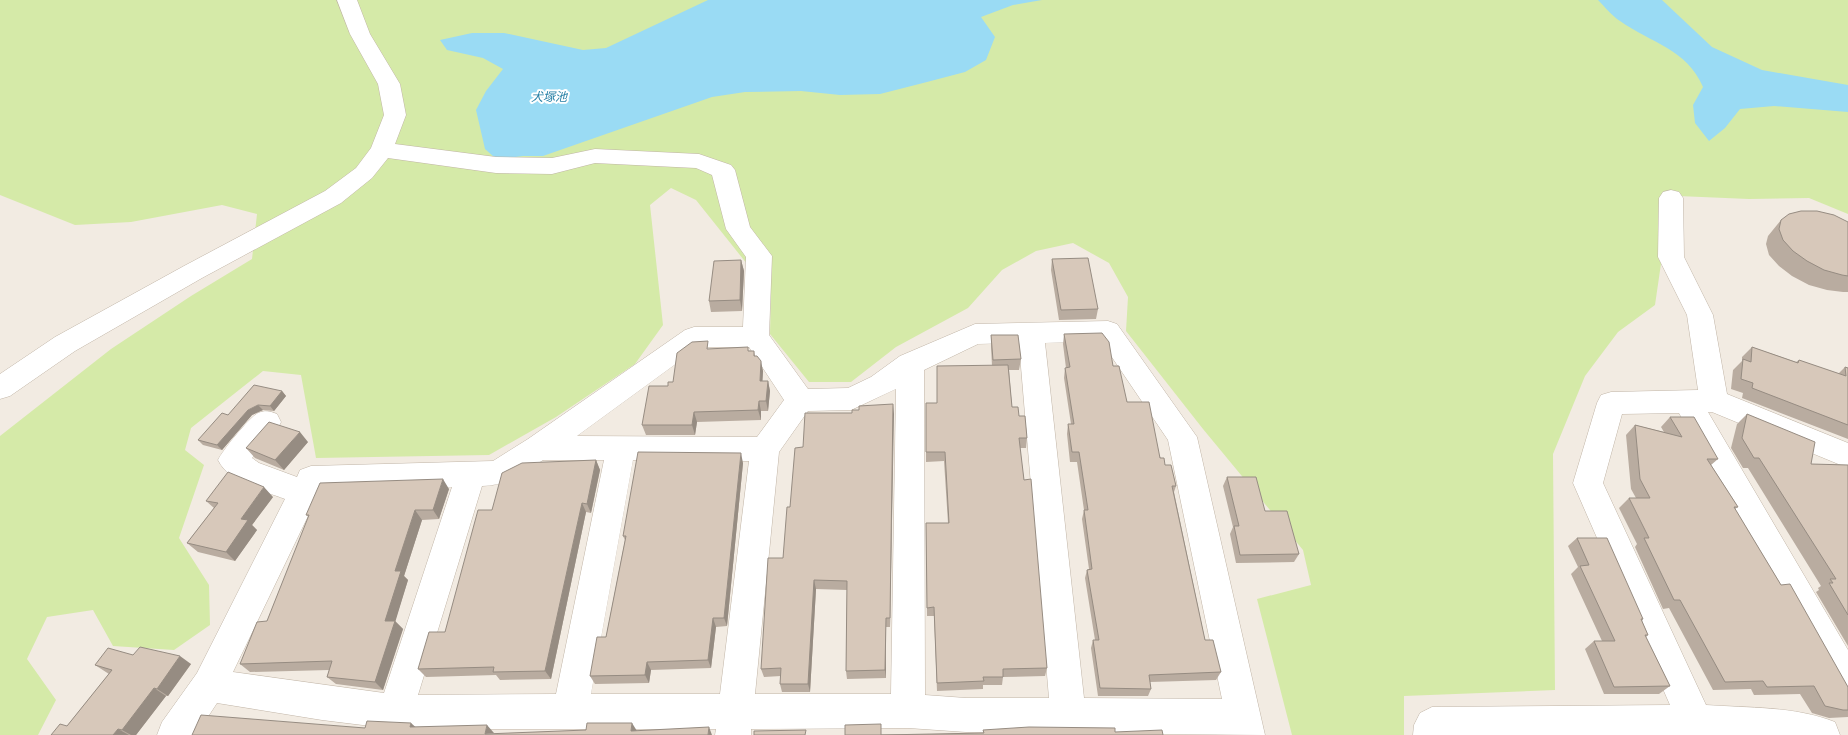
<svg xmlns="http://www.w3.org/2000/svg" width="1848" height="735" font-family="'DejaVu Sans','Noto Sans JP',sans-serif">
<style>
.green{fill:#d5eaa8}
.water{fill:#9adbf4}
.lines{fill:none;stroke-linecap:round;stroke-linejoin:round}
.minor-casing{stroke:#c1b5a7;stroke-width:1}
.minor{fill:#fff;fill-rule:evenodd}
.wall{fill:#b9aca0}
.shaded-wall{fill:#968c82}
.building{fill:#d7c8ba;stroke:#968c82}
.labels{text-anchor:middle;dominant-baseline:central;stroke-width:4;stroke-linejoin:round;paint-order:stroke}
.far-water-label{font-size:12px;font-style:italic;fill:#257fa5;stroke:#fff}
</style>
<rect width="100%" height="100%" fill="#f2ebe2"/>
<path class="green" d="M0 0H1848V214L1809 198 1749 199 1678 196 1663 250 1655 305 1618 332 1585 376 1553 454 1555 690 1404 696V735H1292L1257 599 1311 585 1303 550 1203 429 1126 331 1128 297 1109 263 1073 243 1036 251 1002 270 968 308 896 347 851 382H809L770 334 771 294 696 200 671 188 650 205 663 325 635 364 556 417 489 455 316 458 301 375 263 371 191 428 185 450 204 465 179 538 209 585 210 625 174 650 113 646 93 610 47 617 27 659 56 700 38 735H0V436L111 349 191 296 252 259 257 214 222 205 131 222 75 225 0 195Z"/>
<path class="water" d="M708 0H1042L1013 5 981 17 995 37 986 60 965 72 927 82 880 94 840 95 801 91 745 92 712 97 543 156H523L507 158 494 157 485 149 476 110 486 91 503 69 483 58 447 50 440 40 472 33H504L583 50 606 48Z
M1598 0H1662L1712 47 1762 70 1848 85V112L1774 106 1740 109 1725 128 1709 141 1695 123 1693 105 1703 87C1687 49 1651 43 1620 21 1612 16 1605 7 1598 0Z"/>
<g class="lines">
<defs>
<path id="minor" d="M337 0H357L370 34 400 84 406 115 395 144 496 157 552 158 595 149 699 154 731 165 735 170 750 227 772 256 769 335 808 389 848 388 871 377 900 356 975 324 1108 321 1117 324 1197 437 1265 735 966 732 908 728 751 729V735H715L716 729H395L322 720 217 703 196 735H157L162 722 197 673 285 499C262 490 230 484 218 460 223 450 248 419 258 413 265 410 270 411 277 414L281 422 277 430 252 458 259 463 297 477 300 470 311 466 493 461 528 439 685 330 694 327H743L746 257 726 229 712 175 696 168 595 163 552 174 496 173 388 158 372 178 341 203 202 278 75 351 10 396 0 399V374L55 337 184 266 325 191 356 168 371 148 384 115 378 84 350 34ZM1101 341 1168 440 1222 699 1084 698 1045 343ZM1019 343 1049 698H966L925 695 924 370 978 344ZM699 347H749L784 400 757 437 577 436ZM896 389 891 694H755L779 452 808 411 851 410ZM543 460H604L556 694 418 695 482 486C509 485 521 474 543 460ZM633 460 749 461 720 694H591ZM452 487 384 693 233 672 320 491Z
M1671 190 1679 192 1683 198 1684 257 1713 315 1727 394 1848 443V468L1712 412H1708L1848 650V699L1836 694 1679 413 1622 414 1603 483 1706 705C1748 708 1794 706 1835 722L1840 735H1413L1414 725 1420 713 1432 707 1670 705 1573 483 1597 403 1601 395 1611 392 1698 390 1687 315 1658 257 1659 198 1663 192Z"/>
</defs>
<use href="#minor" class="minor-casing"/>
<use href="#minor" class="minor"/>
</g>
<path class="wall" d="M1781 220 1848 222V292H1843L1827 290 1809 285 1792 276 1779 266 1769 255 1766 244 1768 236Z
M1052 259 1098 309 1096 319 1059 320 1051 270Z
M741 260 744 271 742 311 711 312 709 301Z
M1064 334 1113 366 1127 402 1165 465 1176 486 1174 492 1205 640 1221 672 1216 680 1150 682 1151 689 1148 696H1098L1091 648 1093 640H1095L1085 578 1087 570 1089 569 1082 519 1084 510 1077 462H1070L1067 434 1068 424H1071L1064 378 1065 368H1066L1063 344Z
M991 335 1021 359 1019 370H1009L1012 407 1019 416 1027 438 1026 448H1020L1047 668 1045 676 1003 677 1002 685H983V689L937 691 934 616H927L926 523H948L944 461 926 462V403H937L992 366 991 346Z
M1752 347 1796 362 1799 360 1838 374 1845 367 1848 368V439L1742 398 1743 393 1731 389 1733 370 1742 361V357Z
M710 349 754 351 755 356 763 371 762 381H768L770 391 768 411H761V420L697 422 695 435H646L642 425 673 382Z
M282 391 286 396 274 411 263 410 252 415 222 450 203 445 198 440Z
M893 404 890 627H886V678L847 679 846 671 847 590 816 589 810 692H782L780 684 781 676 764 677 761 669 783 558 790 507 803 447 852 413 859 410Z
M1747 414 1811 464 1848 465V646L1816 592 1819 590 1818 588 1821 586 1748 468H1743L1731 448 1737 424Z
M1670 417 1718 459 1711 465 1738 507 1735 509 1781 585 1848 687V717L1829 718 1812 713 1800 694 1754 695 1751 689 1713 690 1669 608 1663 609 1635 547 1637 544 1619 508 1629 498H1636L1631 489 1626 435 1635 425 1664 432 1661 427Z
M308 442 284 470 255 458 246 448Z
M596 460 600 470 591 513 586 512 551 679 500 680 496 675 426 677 418 669 445 632 492 510Z
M743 463 727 626 716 627 711 668 651 670 649 683 595 684 590 676 606 637 625 540 623 536Z
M1227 477 1265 511 1299 554 1294 562 1236 563 1230 534 1233 527 1223 486Z
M449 489 439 519 422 520 404 576 408 580 395 621 403 629 383 690 336 684 327 677 329 670 250 672 240 664 267 621 309 517 306 515Z
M273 497 252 525 257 530 235 561 198 552 187 543 214 508 206 501Z
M1577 538 1643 619 1642 621 1648 635 1646 637 1670 686 1659 694H1604L1585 649 1594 641H1602L1571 574 1578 567 1568 546Z
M133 655 191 664 168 696H166L136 735H51L67 726 109 674 95 665Z"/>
<path class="shaded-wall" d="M741 260 744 271 742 311 740 300Z
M761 361 763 371 762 391 760 381Z
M768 381 770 391 768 411 766 401Z
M282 391 286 396 274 411 270 406Z
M759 401 761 411V420L758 410Z
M893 404 894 414 890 627V618Z
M258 405 263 410 252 415 222 450 217 445 248 410Z
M694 412 697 422 695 435 692 425Z
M300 432 308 442 284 470 275 460Z
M741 453 743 463 727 626 724 618Z
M596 460 600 470 591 513 587 504Z
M443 479 449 489 439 519 433 510Z
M264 487 273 497 252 525 257 530 235 561 226 552 241 519Z
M582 503 586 512 551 679 545 671Z
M415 510 422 520 404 576 408 580 394 626 395 621 403 629 383 690 375 682 385 621 395 571Z
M814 580 816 589 810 692 808 684Z
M713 618 716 627 711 668 708 660Z
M886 618V678L885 670Z
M180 656 191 664 168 696 157 689Z
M647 662 651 670 649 683 645 675Z
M154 688 166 696 136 735H131L122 730Z
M411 723 420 731 410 727Z
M632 723 637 731H631Z
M487 725 494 733 485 734Z
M709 727 712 735H708Z
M118 729 129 735H113Z"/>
<path class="building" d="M1801 211H1817L1834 215 1848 222V276L1842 275 1824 270 1807 261 1793 251 1783 240 1779 229 1781 220 1789 214Z
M1088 258 1098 309 1061 310 1052 259Z
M741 260 740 300 709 301 714 261Z
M1102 333 1109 342 1113 366H1119L1127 402H1149L1160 458H1164L1165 465H1171L1176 486H1172L1205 640H1213L1221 672 1149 675 1151 689 1100 688 1093 640H1099L1087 570 1092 569 1084 510H1088L1079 452H1072L1068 424H1074L1065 368 1070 367 1064 334Z
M991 335H1018L1021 359 993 360Z
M708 341 707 349 748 347V351H754V356H757L761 361 760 381H768L766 401H759L758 410 694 412 692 425H642L649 386H668V382H673L677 353 692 342Z
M1752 347 1798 363 1799 360 1846 376 1845 367 1848 368V425L1752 388 1753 383 1741 379 1743 359 1751 362Z
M1008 365 1012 407H1018L1019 416H1025L1027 438H1019L1024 480 1031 479 1047 668 1003 669V677H983L984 681 937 683 934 607 927 608 926 523H949L945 452H926V403H937V366Z
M254 385 282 391 270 406 258 405 248 410 217 445 198 440 222 413 228 415Z
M893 404 890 618H886L885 670 846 671 847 581 814 580 808 684H780L781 668 761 669 768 558H783L787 507H790L795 448 803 447 805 413H852V410H859V406Z
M1747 414 1815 442 1811 464 1848 465V615L1829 583H1833L1830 579H1836L1759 458H1754L1742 438Z
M1670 417H1694L1718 459H1707L1738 507H1734L1781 585 1790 584 1848 687V710H1843L1825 706 1814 686 1767 687 1763 681 1725 682 1680 600H1674L1644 538H1649L1629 498H1650L1640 479 1635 425 1682 437Z
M269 422 300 432 275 460 246 448Z
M638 452 741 453 724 618H713L708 660 647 662 645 675 590 676 597 637H606L626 536H623Z
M596 460 587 504 582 503 545 671 493 672 494 667 418 669 429 632H445L478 510H492L502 473 522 463Z
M228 472 264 487 241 519 248 520 226 552 187 543 218 503 206 501Z
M1227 477H1256L1265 511H1287L1299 554 1240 555 1234 526H1239Z
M443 479 433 510H415L395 571H401L385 621H395L375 682 327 677 332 661 240 664 257 622 267 621 309 515H306L320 483Z
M1577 538H1607L1643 619H1641L1648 635H1645L1670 686 1614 687 1594 641H1615L1580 566 1589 565Z
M140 647 180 656 157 689 154 688 122 730 118 729 113 735H51L60 724 67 726 112 670 95 665 108 648 133 655Z
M201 715 365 728 367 721 411 723 410 727 487 725 485 734 586 730 587 723H632L631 731 709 727 708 735H192Z
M881 724V735L984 733 983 730 1029 727 1115 728V732L1162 730 1163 735H845V725Z
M806 730 805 735H754V731Z"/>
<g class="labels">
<g class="far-water-label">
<text x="549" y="97">犬塚池</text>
</g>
</g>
</svg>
